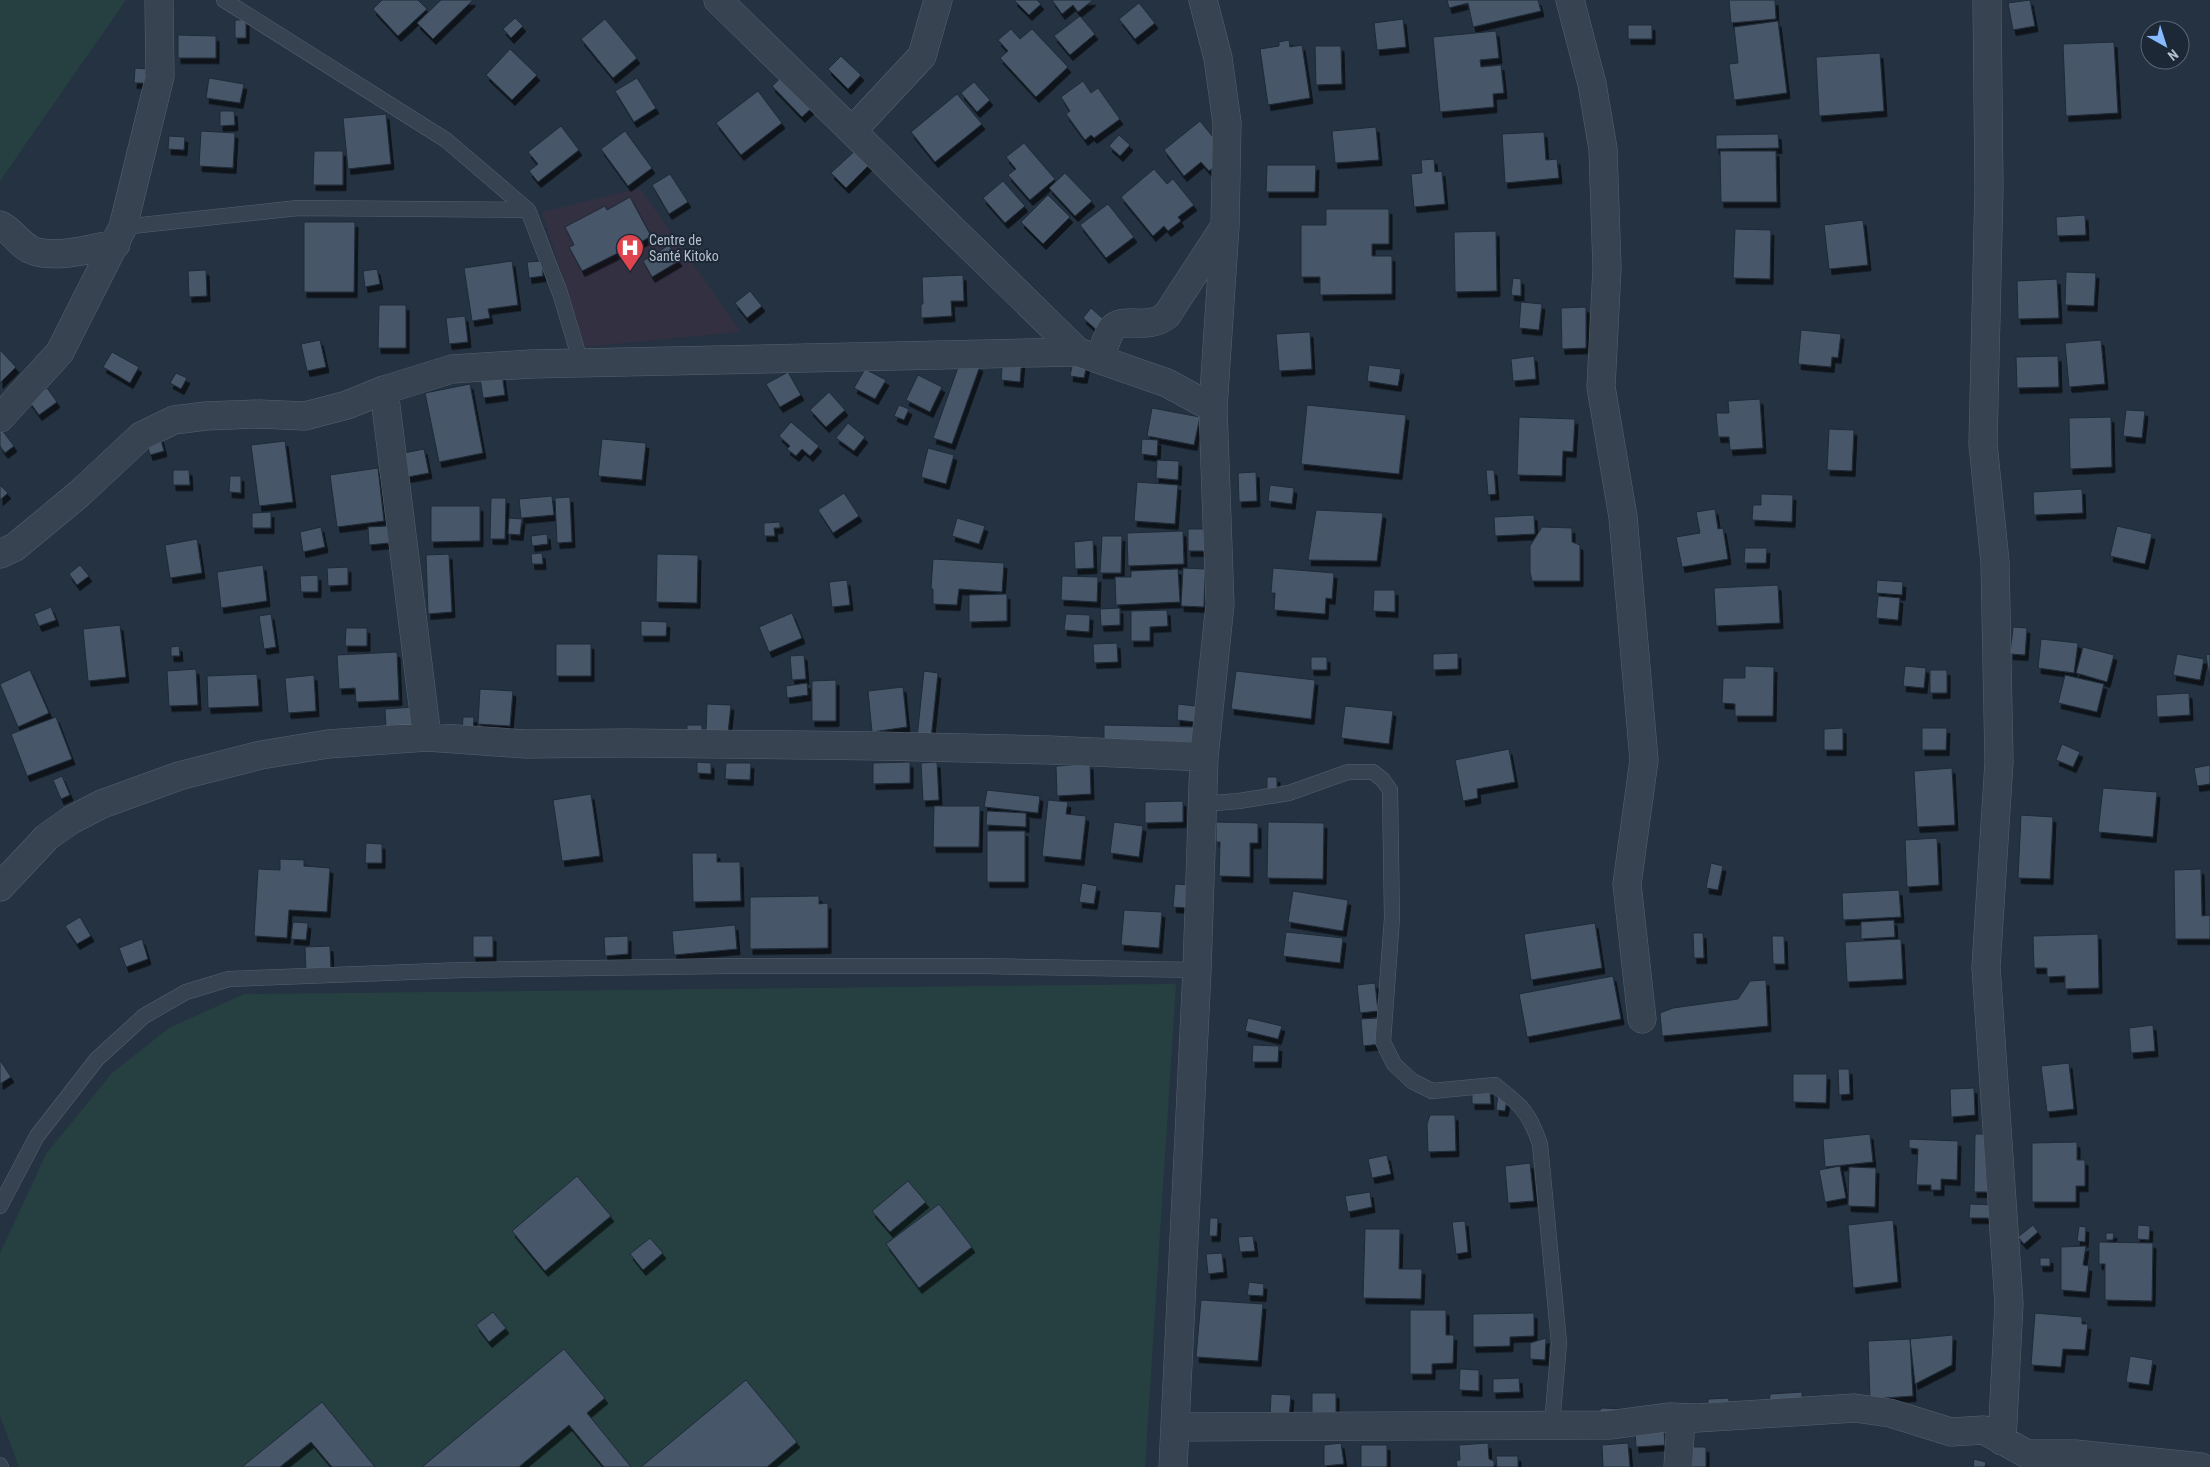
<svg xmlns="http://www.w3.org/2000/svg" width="2210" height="1467" font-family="'Roboto Condensed',sans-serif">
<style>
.medical{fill:#323041}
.green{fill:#264042}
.building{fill:#475668;stroke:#1f2a38;filter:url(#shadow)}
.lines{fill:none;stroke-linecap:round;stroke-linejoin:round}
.lane-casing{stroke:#56616e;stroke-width:16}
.street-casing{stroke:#56616e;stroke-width:29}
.lane{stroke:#384351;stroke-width:15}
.street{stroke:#384351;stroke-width:28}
.labels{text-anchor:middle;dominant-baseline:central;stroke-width:4;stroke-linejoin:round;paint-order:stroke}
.poi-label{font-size:14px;fill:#b5becb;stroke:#1d2836;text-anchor:start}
</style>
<defs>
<filter id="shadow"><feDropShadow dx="3" dy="5.5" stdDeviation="0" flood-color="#0009"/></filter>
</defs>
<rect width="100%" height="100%" fill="#243241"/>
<path class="medical" d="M640 188 741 332 585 347 542 212Z"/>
<path class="green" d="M0 0H126L0 181Z
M1176 984 1145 1467H19L0 1416V1253L46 1154 112 1073 169 1028 244 994Z"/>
<path class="building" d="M382 0H418L427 9 398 36 373 9Z
M441 0H473L433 39 417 23Z
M1014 0H1037L1041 4 1029 15Z
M1052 0H1093L1078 12 1073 5 1062 14Z
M1447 0H1538L1541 11 1473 27 1468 3 1449 8Z
M1729 0H1775L1776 19 1731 23Z
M2030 0 2035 26 2013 30 2008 3Z
M1139 3 1155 23 1135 39 1119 19Z
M1080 16 1095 34 1070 55 1054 36Z
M515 18 523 26 511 38 503 29Z
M605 19 637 58 613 78 581 39Z
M1403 19 1406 47 1377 50 1374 23Z
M235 20H246V38H235Z
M1778 21 1787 93 1734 100 1729 64 1738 63 1734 27Z
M1628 25H1652V39H1628Z
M1011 29 1020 39 1032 29 1068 67 1036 97 1000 58 1008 51 998 40Z
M1496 31 1499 58 1480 60 1481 67 1501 65 1504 93 1493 94 1494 107 1440 112 1433 37Z
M178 35 216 36V58H178Z
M1289 40 1290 47 1302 45 1310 98 1268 105 1260 49 1279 46V42Z
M2114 42 2118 113 2066 116 2063 44Z
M1315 46H1341L1342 84 1316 85Z
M510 49 537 75 512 100 486 75Z
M1880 53 1884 111 1819 116 1816 57Z
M841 56 861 75 848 89 828 69Z
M135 68 146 69 145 83H134Z
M786 73 816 104 802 117 772 86Z
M209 78 244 84 240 103 206 98Z
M637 78 656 108 634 122 615 91Z
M1083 81 1091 93 1098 88 1120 119 1094 138 1091 135 1085 140 1066 114 1070 111 1061 97Z
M974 82 990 100 977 112 961 93Z
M758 91 782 123 741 155 716 123Z
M957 94 982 124 935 162 911 132Z
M220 111H234L235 125 220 126Z
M386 114 391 164 348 169 343 118Z
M1200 121 1221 147 1212 154 1219 163 1209 171 1201 162 1184 176 1164 150Z
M561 126 579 150 538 182 529 171 538 164 528 152Z
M1376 127 1379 160 1335 163 1332 131Z
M201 131 235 133 233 168 199 166Z
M625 131 652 168 628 186 601 149Z
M1544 132 1546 160 1557 159 1559 178 1505 183 1502 134Z
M1778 134 1779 148 1716 149V135Z
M1119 135 1130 145 1120 156 1109 146Z
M169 136 185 137 184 150 168 149Z
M1024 143 1055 179 1030 200 1008 175 1016 169 1006 157Z
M859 147 873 161 846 188 831 173Z
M314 151H343V185H313Z
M1720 151H1776L1777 202H1721Z
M1434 159 1435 172 1442 171 1445 204 1414 207 1411 174 1422 173 1421 160Z
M1267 165H1316L1315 192H1266Z
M1154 169 1167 184 1173 179 1194 205 1178 217 1181 221 1168 231 1164 226 1153 236 1121 197Z
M1065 173 1092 201 1075 216 1049 188Z
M670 174 688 202 669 214 652 185Z
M1003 181 1025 206 1005 223 983 198Z
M1048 195 1070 217 1043 244 1021 222Z
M630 197 651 236 620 255 618 253 582 271 569 247 574 245 565 227 605 206 607 210Z
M1108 204 1134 237 1106 258 1080 225Z
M1326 209H1389V244H1372V256H1392V294L1320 295V277H1301V225H1326Z
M2085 215 2086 235 2057 236 2056 217Z
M1863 220 1868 265 1829 269 1824 225Z
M304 222H355L354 292H304Z
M1735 229 1771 230 1770 279 1733 278Z
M1496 231 1497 291 1455 292 1454 232Z
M669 245 679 261 652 277 643 261Z
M512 261 518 305 488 309 490 318 472 321 464 268Z
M542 261 543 276 529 278 527 262Z
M377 269 380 284 365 287 363 271Z
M206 270 207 296 189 297 188 271Z
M2066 272 2096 273 2094 306 2065 305Z
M963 275 964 301H951L952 316 921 318V304H923L922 277Z
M1513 278 1521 279V296L1511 295Z
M2057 279 2059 318 2018 319 2017 281Z
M750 291 762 306 747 318 735 303Z
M1521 302 1542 304 1539 330 1519 328Z
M379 305H406V348H378Z
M1586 307V348L1562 349 1561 308Z
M1091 308 1109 324 1100 333 1083 318Z
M465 316 468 342 449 344 446 318Z
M1801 330 1841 334 1838 358 1832 357 1831 367 1798 364Z
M1310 332 1312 369 1279 371 1276 334Z
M320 340 326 367 307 371 301 344Z
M2101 340 2105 384 2069 387 2065 343Z
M0 350 16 367 0 383Z
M112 352 139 367 130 383 103 367Z
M1003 356 1022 358 1020 382 1001 380Z
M1534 356 1536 379 1513 381 1511 359Z
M2058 356 2059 387 2017 388 2016 357Z
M961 359 980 366 952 444 933 438Z
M1073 362 1087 364 1084 378 1070 376Z
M1369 365 1401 369 1398 386 1367 381Z
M501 367 505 395 483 398 479 371Z
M865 369 886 380 875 399 854 388Z
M788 372 801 395 780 407 766 384Z
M176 373 187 378 181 389 170 383Z
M918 375 942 387 930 412 906 400Z
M470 384 483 453 439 462 425 393Z
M47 388 57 402 39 415 29 401Z
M829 392 845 410 826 427 810 410Z
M1760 399 1763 448 1730 450 1729 437H1718L1716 413H1729L1728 401Z
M899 405 909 409 904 420 894 416Z
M1307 405 1406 415 1399 474 1301 464Z
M1152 408 1200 417 1194 445 1147 436Z
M2126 410 2145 411 2142 438 2123 436Z
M1519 417 1575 419 1573 452 1563 451 1562 476 1517 475Z
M2111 417 2112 467 2070 469 2069 418Z
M791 422 819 446 810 456 802 449 796 456 787 449 790 446 779 436Z
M848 423 865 437 854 451 836 438Z
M1829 429 1854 430 1852 471 1827 470Z
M2 430 14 446 5 453 0 446V432Z
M160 436 164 451 150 455 146 441Z
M602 439 646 443 642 480 598 476Z
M1142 439 1158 440 1157 456 1141 454Z
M285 441 293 502 259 506 251 445Z
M928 448 954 455 946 484 921 477Z
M424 449 429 473 408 477 404 453Z
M1157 460 1179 461 1178 480 1156 478Z
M378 468 384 521 337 527 330 475Z
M173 470H189L190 485H173Z
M1486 470H1494L1496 494 1488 495Z
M1256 472 1257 501 1239 502 1238 473Z
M230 476H241V493L229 492Z
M1137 482 1178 485 1175 524 1134 521Z
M0 485 8 493 0 500Z
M1270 485 1294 488 1292 504 1268 501Z
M2082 489 2083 513 2034 515 2033 492Z
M844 493 859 516 833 533 818 510Z
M1761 494 1793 495 1792 522 1752 520 1753 505H1761Z
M552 496 554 515 521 518 519 499Z
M570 497 572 542 557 543 555 498Z
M491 498H506L505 539H490Z
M431 506H480V541L431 542Z
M1715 509 1718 529 1723 528 1728 559 1682 567 1676 537 1700 533 1696 512Z
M1316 510 1383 513 1377 561 1308 560Z
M271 512V528H252V513Z
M1534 515 1535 534 1495 536 1494 517Z
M509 518 522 519 520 535 508 534Z
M957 518 985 526 979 544 952 536Z
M780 522V528H774L775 536H764V523Z
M387 526 389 543 369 545 368 527Z
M2117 526 2152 534 2145 564 2110 556Z
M321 527 325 547 303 552 300 532Z
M1542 527 1572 528V542L1580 545V581H1532L1530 572V546Z
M1188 529H1213V551H1188Z
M1183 531 1184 564 1128 566 1127 533Z
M547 534 548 544 532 546 531 536Z
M1102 536H1122L1121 573H1100Z
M197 539 202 573 170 578 165 545Z
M1093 540 1094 568 1075 569 1074 542Z
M1745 548H1767L1766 563H1744Z
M542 553 543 564H532L531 554Z
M449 554 452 612 428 614 426 555Z
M657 554 698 555 697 603 656 602Z
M933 559 1004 563 1002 592 959 589 957 605 933 604V589H931Z
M80 565 89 576 77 585 69 574Z
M263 565 267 601 221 608 217 572Z
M348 567V585L328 586 327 568Z
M1183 568 1205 569 1204 607 1181 606Z
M1273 568 1334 573 1332 599 1326 598 1325 614 1274 610 1275 593H1271Z
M1178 569 1180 602 1116 605 1115 577H1131V571Z
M318 575V592H301L300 576Z
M1062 576 1098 577 1097 602 1061 600Z
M847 580 850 605 832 607 829 582Z
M1877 580 1903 582 1902 595 1876 593Z
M1778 585 1780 623 1716 626 1714 588Z
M1374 590H1395V612L1373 611Z
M1007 594V621L969 622V595Z
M1878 596 1900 598 1898 620 1876 618Z
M51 607 56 620 39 626 34 614Z
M1120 608V625L1101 626 1100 609Z
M1167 610 1168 626 1150 627V641H1131V611Z
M792 613 802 638 769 652 759 627Z
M271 614 276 647 264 649 259 616Z
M1066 614 1090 615 1089 632 1064 630Z
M641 621 667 622 666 636H641Z
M120 625 126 677 88 681 83 629Z
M2013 627 2027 628 2025 655 2010 654Z
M346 628H367V646H345Z
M2041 639 2078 643 2074 673 2038 668Z
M1117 643 1118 662 1094 663 1093 644Z
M556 644H591V676H556Z
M179 646 180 656H171V647Z
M2083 647 2114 655 2107 682 2076 673Z
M397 652 399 700 356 702 355 688 339 689 337 655Z
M1458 653V669L1433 670V654Z
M2177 654 2204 659 2200 680 2173 675Z
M2210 654V683L2206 655Z
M804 655 806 679 792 680 790 656Z
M1311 657H1327V670H1311Z
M1745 666 1774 667 1773 716H1735V704L1722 703 1723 678H1745Z
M1905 666 1926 668 1924 688 1903 686Z
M196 669 198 705 169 706 167 671Z
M30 670 49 713 18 727 0 684Z
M1930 670H1947V693H1930Z
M924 671 938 673 931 739 917 738Z
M1236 671 1315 680 1311 719 1231 709Z
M257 674 259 706 208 708 207 676Z
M314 675 316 711 288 713 285 678Z
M2065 675 2104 684 2097 712 2058 703Z
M836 680V721H812V681Z
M807 683 808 695 787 698 786 686Z
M903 687 907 727 872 732 868 691Z
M480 689 513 691 510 726 478 724Z
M2189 693 2190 715 2157 717 2156 695Z
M707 704 731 705 728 733 706 732Z
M1178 704 1196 706 1195 722 1177 720Z
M1345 706 1393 711 1389 744 1341 738Z
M413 707 414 726 386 727 385 709Z
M56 717 72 759 27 776 11 734Z
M463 717H474L473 734 462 733Z
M687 725H702V738H687Z
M1104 725 1195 727V745L1104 743Z
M1843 728V750H1824V729Z
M1922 728H1947L1946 750H1922Z
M2062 744 2080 752 2073 767 2056 760Z
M1509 749 1515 782 1477 789 1478 798 1463 801 1455 760Z
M697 762 711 763V774L697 773Z
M910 762V783L873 784V763Z
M937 762 939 800 923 801 921 763Z
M726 763H751L750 780 725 779Z
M1090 764 1091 794 1057 796 1056 766Z
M2210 765V784L2197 786 2194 768Z
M1952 768 1955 825 1917 827 1914 771Z
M62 776 70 795 61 799 53 780Z
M1267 777H1277V790L1267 791Z
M2103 788 2157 792 2153 837 2098 832Z
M987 790 1040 796 1038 813 984 807Z
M591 794 600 856 562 861 553 800Z
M1048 800 1068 802 1066 814 1086 816 1081 860 1042 856Z
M1183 801V822L1145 823V802Z
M934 806H980L979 847H933Z
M987 811 1026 813V827L986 825Z
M2021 815 2053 817 2050 879 2018 878Z
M1114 822 1143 826 1139 857 1110 853Z
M1216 822 1258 823V843H1250V877L1219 876 1220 842H1216Z
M1268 822 1324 823 1323 879 1267 878Z
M987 831H1025V882H987Z
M1937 838 1939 885 1907 887 1905 840Z
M366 843 382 844V863H365Z
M692 853H717V862H740L741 901 693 902Z
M280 859 304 860V866L330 868 327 912 289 910 287 938 254 936 258 869 280 870Z
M1711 863 1723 866 1718 890 1706 888Z
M2201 869 2202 916 2210 915V939H2175L2174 870Z
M1082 883 1097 886 1094 904 1079 902Z
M1175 884 1190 885 1188 908 1173 907Z
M1899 890 1901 917 1843 920 1842 893Z
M1293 891 1348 900 1343 931 1288 922Z
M819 896V904L828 903V948L750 949V897Z
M1124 910 1162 912 1159 948 1121 945Z
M80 917 91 936 77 944 65 926Z
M1894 920 1895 937 1861 939V922Z
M293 922 308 923 306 940 291 939Z
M1595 923 1602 968 1531 980 1524 934Z
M735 925 737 949 674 955 672 931Z
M1286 932 1343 938 1340 963 1283 956Z
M1693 933H1703L1704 958H1694Z
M2098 934 2099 988 2065 989V976L2047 977V968H2034L2033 936Z
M473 936H493V957H473Z
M628 936V954L605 956 604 937Z
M1772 936H1784L1785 964H1773Z
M142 939 148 959 126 967 119 948Z
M1901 939 1903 979 1847 982 1845 942Z
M330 946 331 970 306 971 305 947Z
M1613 976 1621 1019 1527 1037 1519 994Z
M1766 980 1768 1026 1662 1036 1660 1013 1673 1008 1738 999 1750 981Z
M1375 983 1378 1011 1360 1013 1357 985Z
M1248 1018 1282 1026 1278 1039 1245 1031Z
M1378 1018 1380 1044 1363 1046 1361 1019Z
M2153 1025 2155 1051 2131 1053 2129 1028Z
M1253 1045 1279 1046 1278 1062H1252Z
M0 1060 11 1077 0 1084Z
M2069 1063 2074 1109 2047 1112 2041 1066Z
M1838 1069H1849L1850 1094 1839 1095Z
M1793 1074H1827L1826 1103 1793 1102Z
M1974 1088 1975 1115 1951 1117 1950 1089Z
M1472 1090H1490L1491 1104H1472Z
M1498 1094 1508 1095 1505 1111 1496 1110Z
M1430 1115H1455L1456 1151 1428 1152 1427 1124Z
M1870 1134 1873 1162 1825 1167 1823 1139Z
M1975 1134H1993L1992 1192H1974Z
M1909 1139 1958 1141 1957 1180 1941 1179V1190H1931V1185H1916L1918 1149 1909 1148Z
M2077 1142V1160H2085V1186H2076V1202H2032V1143Z
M1387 1155 1391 1174 1372 1178 1368 1159Z
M1530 1163 1534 1201 1508 1203 1505 1166Z
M1840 1166 1846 1198 1825 1202 1819 1170Z
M1849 1167 1876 1168 1875 1207 1848 1206Z
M577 1176 611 1216 545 1271 512 1231Z
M908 1181 926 1202 890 1232 872 1211Z
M1370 1192 1372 1207 1348 1212 1345 1196Z
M939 1204 972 1247 919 1288 886 1244Z
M1970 1204 1995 1205V1218H1969Z
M1210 1218H1218L1217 1236H1209Z
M1893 1220 1898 1282 1853 1288 1848 1225Z
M1465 1221 1468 1252 1456 1254 1452 1222Z
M2033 1225 2038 1232 2024 1244 2018 1237Z
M2138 1225 2150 1226 2149 1240 2137 1239Z
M2079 1226 2086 1227 2085 1242 2077 1241Z
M1365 1229H1400L1399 1269H1422L1421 1299 1363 1298Z
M2106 1233H2114L2113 1240H2106Z
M1253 1236 1255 1251 1240 1252 1238 1237Z
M650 1238 663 1253 643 1270 630 1254Z
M2099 1242 2153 1243 2152 1301 2105 1300V1264H2099Z
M2086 1246 2083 1265 2089 1266 2086 1292 2061 1290V1247Z
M1222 1253 1224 1272 1208 1274 1206 1254Z
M2040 1258H2050V1266H2040Z
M1249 1282 1264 1284 1263 1296 1247 1295Z
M1201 1300 1263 1304 1258 1361 1196 1357Z
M1410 1310H1446V1335H1454L1453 1363 1432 1364V1374H1410Z
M493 1312 506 1328 489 1342 476 1325Z
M1534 1313V1336L1510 1337V1346L1473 1347V1314Z
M2035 1313 2082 1317V1324H2088L2085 1350 2063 1349 2061 1367 2031 1365Z
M1953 1335 1952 1365 1915 1384 1910 1339Z
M1546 1338 1545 1360 1530 1359V1343Z
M1910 1339 1913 1396 1870 1399 1868 1341Z
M564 1349 605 1398 587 1413 631 1467H604L569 1425 519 1467H422Z
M2130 1356 2153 1360 2149 1385 2126 1382Z
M1460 1369 1479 1370V1391L1459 1390Z
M1519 1378 1520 1392 1493 1393V1379Z
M746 1380 797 1442 767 1467H641Z
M1802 1392V1399L1769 1403 1770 1394Z
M1312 1393H1336V1416H1312Z
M1271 1394 1291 1395 1289 1418 1270 1417Z
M1729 1398V1407L1708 1408V1399Z
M322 1402 375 1467H332L311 1442 280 1467H242Z
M1602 1408 1627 1409 1628 1417 1593 1418Z
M1664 1429 1665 1445 1636 1447 1635 1431Z
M1341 1443 1344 1464 1324 1466V1445Z
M1488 1443 1489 1459 1494 1461V1467H1457L1456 1461 1460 1460 1459 1445Z
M1628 1443 1630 1467H1603L1602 1445Z
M1361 1445H1387V1467H1361Z
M1688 1447H1706V1467H1689Z
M1496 1456H1518V1467H1497Z
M1974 1459 1986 1462 1985 1467H1973Z"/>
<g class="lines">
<defs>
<path id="lane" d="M224 0 446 140 528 210 560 293 581 363
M123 227 298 208 528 210
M1202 804 1239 801 1289 793 1348 772H1373L1383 780 1390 790 1392 918 1383 1042 1394 1064 1412 1081 1432 1091 1495 1085C1521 1105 1529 1112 1540 1144L1559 1343 1552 1424
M0 1206 37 1136 97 1059 144 1016 186 992 229 979 463 970 728 966H982L1197 970
M0 1465 1 1467"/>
<path id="street" d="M718 0 1078 352
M1570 0 1592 84 1603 149 1607 268 1601 387 1623 517 1644 760 1627 884 1642 1019
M1987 0 1989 188 1983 444 1995 562 1999 762 1986 967 2009 1304 2002 1441
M852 131 922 56 938 0
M0 225C13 231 21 247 34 251 58 259 92 248 116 244
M1100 358C1104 350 1106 337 1112 329 1123 315 1147 332 1167 315L1225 226
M384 390 427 737
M0 418 60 352 123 227 160 76 159 0
M0 554 15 547 79 494 141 436 174 420 206 416 259 414 305 416 347 405 384 390 452 369 531 364 1078 352 1167 383 1213 408
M0 887 47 837 71 820 102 804 179 776 261 755 328 744 427 737 526 744 627 743 880 746 1050 750 1204 757
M1176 1427 1609 1425 1670 1417 1697 1418 1855 1408 1890 1413 1951 1432 1984 1430 2027 1454H2075L2201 1467
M1173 1467 1197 970 1204 757 1220 604 1213 408 1225 226 1227 123 1218 58 1203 0
M1678 1467 1681 1418"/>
</defs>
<use href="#lane" class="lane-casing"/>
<use href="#street" class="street-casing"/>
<use href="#lane" class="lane"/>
<use href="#street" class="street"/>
</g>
<defs>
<symbol id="hospital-pin" viewBox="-11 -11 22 30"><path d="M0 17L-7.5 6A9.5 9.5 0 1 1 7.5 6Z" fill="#e0444e" stroke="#1d2836"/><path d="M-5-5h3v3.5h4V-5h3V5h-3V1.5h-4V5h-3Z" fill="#fff"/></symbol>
</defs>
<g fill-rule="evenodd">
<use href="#hospital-pin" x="614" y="232" width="32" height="43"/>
</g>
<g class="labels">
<g class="poi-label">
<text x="649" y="240">Centre de<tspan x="649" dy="16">Santé Kitoko</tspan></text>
</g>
</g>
<g transform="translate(2165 45) rotate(141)"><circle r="24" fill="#1d2836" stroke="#5a6472"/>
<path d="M0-4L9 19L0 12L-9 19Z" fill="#87bafe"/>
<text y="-8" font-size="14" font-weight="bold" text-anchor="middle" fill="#b5becb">N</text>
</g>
</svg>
